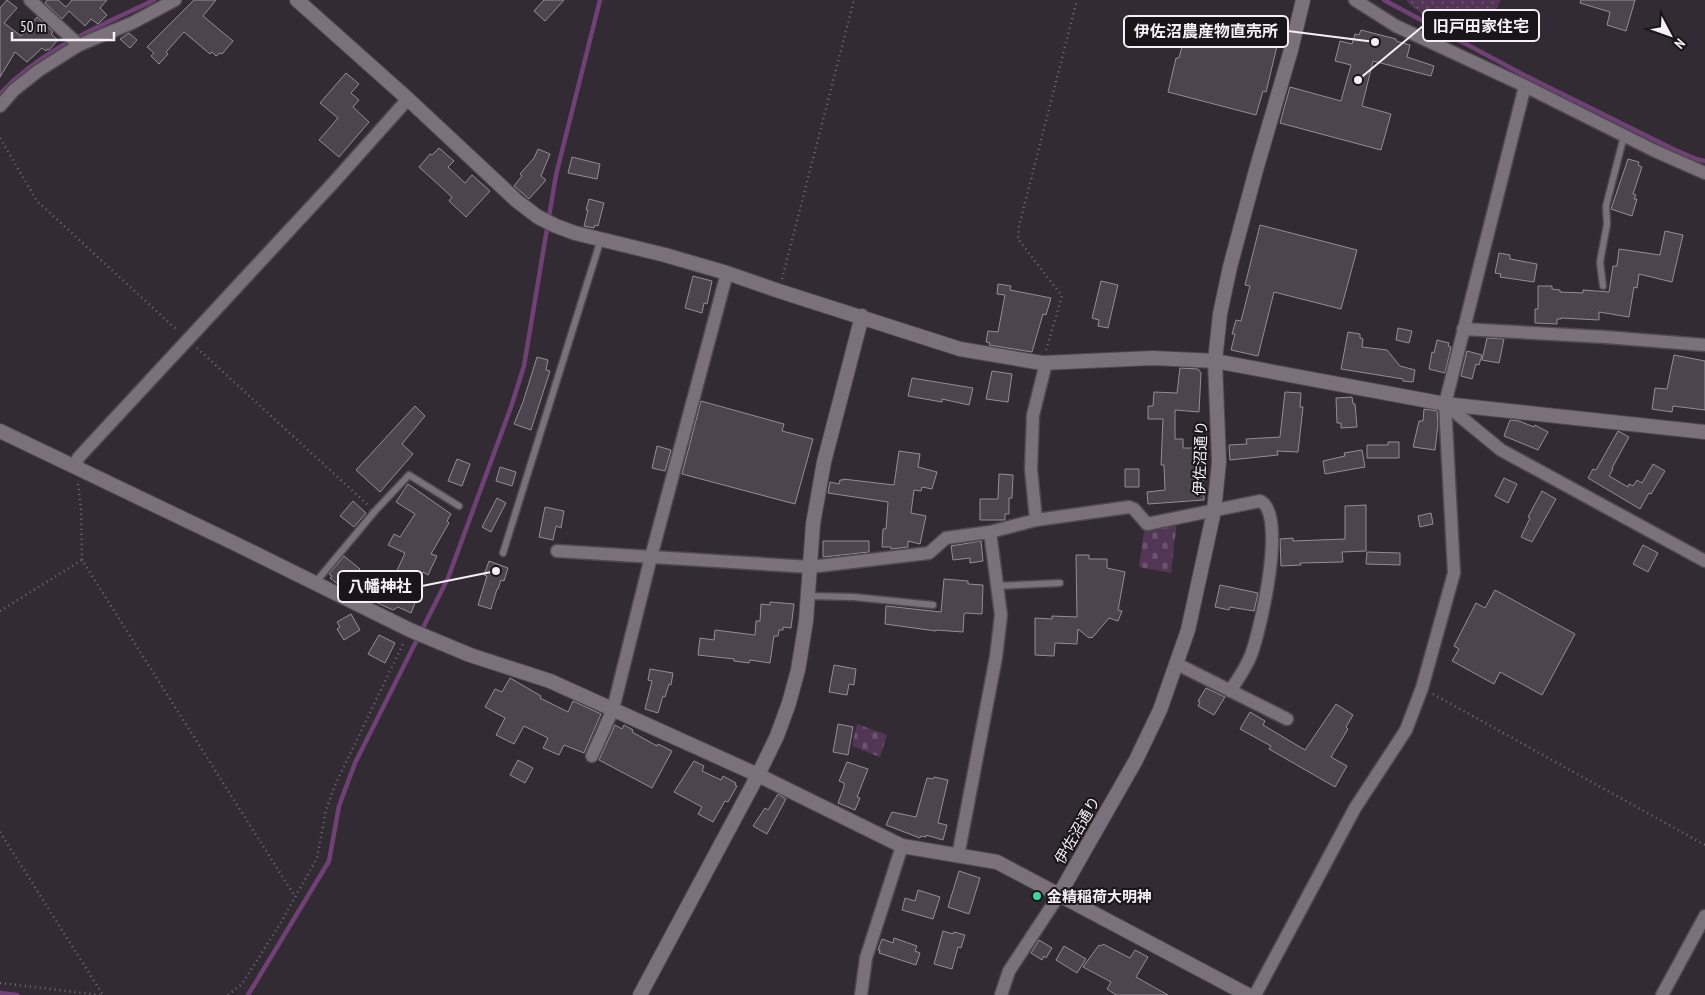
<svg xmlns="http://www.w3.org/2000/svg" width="1705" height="995" font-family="'PT Sans Narrow','Noto Sans JP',sans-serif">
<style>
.cemetery{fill:url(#cemetery-stones)}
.park{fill:url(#park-dots)}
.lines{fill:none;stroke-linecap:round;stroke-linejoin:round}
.stream{stroke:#6f4174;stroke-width:4.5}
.building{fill:#4d454d;stroke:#958c96}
.service-casing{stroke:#4f494f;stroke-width:9}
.minor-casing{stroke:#4f494f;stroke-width:15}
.tertiary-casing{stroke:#4f494f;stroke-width:16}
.path{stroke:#736c74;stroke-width:2.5;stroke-dasharray:1 4;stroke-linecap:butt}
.service{stroke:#7a717a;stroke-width:6}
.minor{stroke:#7a717a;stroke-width:12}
.tertiary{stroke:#7a717a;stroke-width:14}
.poi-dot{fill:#3fd4a2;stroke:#191519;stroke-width:2}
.labels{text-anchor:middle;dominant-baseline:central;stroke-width:4;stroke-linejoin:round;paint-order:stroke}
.street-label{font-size:15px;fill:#f5f0f5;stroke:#191519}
.poi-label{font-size:15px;font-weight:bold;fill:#f5f0f5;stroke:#191519;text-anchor:start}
.leader{fill:none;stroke:#f5f0f5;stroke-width:2}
.callout-dot{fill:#f5f0f5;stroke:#191519;stroke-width:2}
.callout{fill:#191519;stroke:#f5f0f5;stroke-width:2}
.callout-label{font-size:16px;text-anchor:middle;font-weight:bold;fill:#f5f0f5}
</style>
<defs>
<pattern id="cemetery-stones" width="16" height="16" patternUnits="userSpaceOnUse" patternTransform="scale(1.25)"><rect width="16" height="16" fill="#533656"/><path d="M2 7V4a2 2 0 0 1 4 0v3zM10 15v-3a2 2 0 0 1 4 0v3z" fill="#6c536f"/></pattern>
<pattern id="park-dots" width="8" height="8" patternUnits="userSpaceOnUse" patternTransform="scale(1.25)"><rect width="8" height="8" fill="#533656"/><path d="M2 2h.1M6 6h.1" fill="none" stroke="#6c536f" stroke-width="1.8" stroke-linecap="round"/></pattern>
</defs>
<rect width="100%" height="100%" fill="#332b34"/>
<path class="cemetery" d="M1177 521 1171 573 1139 567 1144 531 1147 528Z
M857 724 887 735 880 757 852 746Z"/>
<path class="park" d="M1406 0H1501C1495 12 1488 23 1475 28 1457 34 1417 15 1406 0Z"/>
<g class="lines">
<path class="stream" d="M1384 0 1522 74 1673 149 1696 159 1705 161
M0 94C43 48 99 27 154 0
M0 993 17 995
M248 995 329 861 339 806 355 763 448 578 511 407 524 366 556 175 600 0"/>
</g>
<path class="building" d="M7 0 17 8 4 23 21 36 37 17 53 32 51 34 58 40 49 50 47 49 46 51 42 48 27 62 15 52 0 77V8Z
M47 0H58L66 7 72 0H107L100 8 107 15 98 24 91 19 85 26 69 11 62 19 45 3Z
M194 0H216L203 16 233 41 222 54 220 53 216 56 212 52 210 54 184 32 166 52 168 54 159 64 151 56 154 53 147 47Z
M544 0H564L545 21 534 11Z
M1581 0H1635L1626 31 1607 25 1610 12 1580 3Z
M1189 20 1278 42 1266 92 1263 91 1256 115 1168 92 1176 58H1179Z
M1361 30 1396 39V41L1410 45 1407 57 1434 66 1431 76 1373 61 1362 106 1391 114 1381 150 1280 123 1290 87 1341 101 1351 65 1335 61 1340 41 1352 44 1355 34 1359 35Z
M129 33 137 40 130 48 120 39Z
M346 73 359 84 351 93 359 100 353 107 369 122 339 157 319 140 338 118 320 103Z
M439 148 454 161 448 167 465 183 472 175 490 191 466 217 449 201 452 197 419 167 430 154 432 155Z
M538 149 550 154 541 176 546 180 529 199 514 186 522 176 520 174 534 158Z
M572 157 600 164 597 179 568 173Z
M1628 159 1639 162 1638 165 1642 167 1633 194 1636 195 1634 199H1637L1632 216 1611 209Z
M589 199 604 203 598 226 595 225 594 228 584 226 588 210H586Z
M1260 225 1357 250 1341 309 1274 292 1258 356 1231 350 1235 334H1232L1236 320 1241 321 1250 286 1245 285Z
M1665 231 1683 235 1672 282 1639 274 1637 288 1634 287 1629 317 1599 312V320L1561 318V319H1557V324L1535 323V309H1538V286H1552V289L1560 290V292L1583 293V290L1609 292 1613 266H1617L1619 249 1660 255Z
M1499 253 1510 255V259L1537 264 1534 282 1500 277 1501 274 1495 273Z
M693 276 712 281 707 304 704 303 702 313 685 308Z
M1101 281 1118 285 1108 328 1098 326 1099 320 1092 318Z
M998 284 1011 286 1010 290 1051 298 1046 315 1043 314 1032 352 989 345 990 343 986 342 988 331 998 332 1005 295 997 294Z
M1398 328 1412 331 1409 343 1396 340Z
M1348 332 1360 334V338L1363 339 1362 347 1387 350 1400 366 1415 370 1413 382 1403 381V379L1341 369Z
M1487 338 1504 339 1499 363 1482 360Z
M1437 340 1449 343 1448 346 1451 347 1445 373 1429 369 1432 352 1434 353Z
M1467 351 1482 355 1479 365 1476 364 1472 379 1461 376Z
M1674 355 1705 361V410L1673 406 1672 412 1652 409 1655 388 1667 389Z
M537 357 548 360 546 370 550 371 531 430 514 424 523 402Z
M1180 368 1198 369 1201 373 1199 412 1175 410V439H1183V448H1203V453H1207V474H1203L1204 500 1148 504 1147 492 1165 490 1164 465H1161L1163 419H1148V406H1153L1154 392 1177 393Z
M992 371 1012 374 1008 402 986 399Z
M912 378 973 388 969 405 942 399V402L908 396Z
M1285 392 1301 393 1300 407H1303L1298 452 1277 451 1278 455 1230 460 1229 445 1247 444 1246 439 1280 437Z
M1352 397 1353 404H1355L1357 427 1341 428V423H1337L1336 398Z
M701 401 784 424 782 431 813 439 795 504 682 474Z
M415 406 425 416 402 444 413 454 380 492 356 470Z
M1424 409 1437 411 1438 424 1435 450 1413 447 1419 421H1423Z
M1510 420 1519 421 1534 427 1535 425 1548 432 1538 450 1504 436Z
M1618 431 1629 437 1612 468 1613 469 1609 476 1628 487 1629 484 1633 486 1637 480 1642 483 1653 464 1665 471 1651 494 1649 493 1640 509 1588 478 1593 469 1596 470Z
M1388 442H1399V458H1367V445H1388Z
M657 446 671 450 665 471 652 468Z
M1362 450 1365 467 1325 474 1323 461 1345 456 1344 453Z
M899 451 920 454 918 467 937 472 932 489 922 487 921 491 914 490 911 513 926 516 920 544 908 541V547L891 549V547H882L883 529H886L888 502 828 493 830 482 839 484 840 480H843V479L894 485Z
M457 459 470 464 462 486 448 481Z
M500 467 516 472 512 486 496 481Z
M1125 469H1139V487H1125Z
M999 474 1013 475 1012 498H1009V514H1005V520H980V499H998Z
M1504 478 1517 484 1508 503 1495 496Z
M408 484 451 514 447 521 449 523 431 554 437 556 428 575 423 572 412 595 414 598 412 602 415 603 411 613 398 607 393 610 344 588 340 584 339 585 330 578 332 576 329 574 344 556 360 569 355 574 385 588 387 584 390 586 405 553 388 545 394 534 400 537 415 514 396 502Z
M1542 491 1556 499 1532 542 1521 537 1530 518 1528 517Z
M497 498 506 503 491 532 482 527Z
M353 501 366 513 354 527 340 516Z
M1366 505V551L1342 552 1343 562 1300 563 1301 565 1281 566 1280 539 1293 538V541L1345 539V506Z
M545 507 564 511 561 528 556 526 553 540 539 537Z
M1431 513 1433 524 1420 527 1418 516Z
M823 541H869V552L823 557Z
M981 541 983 561 970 563V558L953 560 951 546Z
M1643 545 1658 553 1648 572 1633 564Z
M1367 552 1400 553V565L1366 564Z
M1076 555H1089V559H1107V568L1125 572 1118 610 1122 611 1118 621 1109 618 1092 638 1091 637 1089 638 1078 629 1077 644 1055 643 1054 656 1035 655V618L1052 619V616L1077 617Z
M489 561 508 568 504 581 501 580 498 589H497L491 609 478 605 487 576 484 575Z
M944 579 968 581V584L983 585 982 614 966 613 964 614 963 632 936 630V631L885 624 886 606 941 612Z
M1220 585 1258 593 1254 611 1230 607 1229 610 1215 607Z
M1495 590 1575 634 1542 695 1500 672 1494 684 1452 661 1459 649 1454 646 1476 603 1485 608Z
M770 602 794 604 791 628 783 627V630H779L778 636H774L770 663 750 660 749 663 734 661V659L698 655 700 638 714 640 715 630 755 635 756 621H760L761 604 770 605Z
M351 614 360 630 344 640 337 629 340 627 337 622Z
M379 635 395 643 385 663 368 654Z
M834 665 856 669 854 685 849 684 847 695 829 692Z
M650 669 673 673 671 685 669 684 665 697 663 696 658 713 645 709 652 681 648 680Z
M510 678 541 696 540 698 568 712 573 701 601 714 584 753 564 745 559 755 543 748 548 738 524 726 514 744 496 735 505 718 485 707 495 689 502 692Z
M1206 688 1225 697 1214 715 1198 706 1200 702 1198 701Z
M1336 704 1353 715 1346 727 1348 729 1331 757 1347 766 1335 787 1269 749 1271 746 1240 729 1250 712 1265 721 1263 725 1305 750Z
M838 724 853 727 848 755 833 752Z
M615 725 622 729 624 725 633 730 632 732 657 746 658 744 672 751 652 788 599 760Z
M518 760 533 768 525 783 510 775Z
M694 761 704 766 702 771 721 780 723 776 736 783 735 785 737 786 728 802 725 801 713 822 698 814 702 807 674 792Z
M847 762 868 769 857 797 860 798 855 810 838 803 844 787V783L839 781Z
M934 777 948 780 938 823 947 825 943 840 926 835V837L921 836 920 838 886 825 892 812 916 817 927 778 933 779Z
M778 794 786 799 767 834 753 826 765 808 768 810Z
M959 871 980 878 969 914 948 907Z
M918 890 940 897 933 919 902 910 905 898 915 901Z
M943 931 953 934 954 932 965 935 961 948 958 947 952 969 934 964Z
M894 938 917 946 915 951 920 953 916 965 879 953 880 950H878L882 939 893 943Z
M1039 940 1052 948 1046 958 1044 956 1042 960 1031 953Z
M1103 944 1130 958 1135 950 1148 957 1136 977 1168 995H1116L1107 989 1111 982 1083 967 1099 945 1101 946Z
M1064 946 1086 959 1077 973 1056 960Z"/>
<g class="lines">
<defs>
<path id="service" d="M1603 286 1600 262 1607 224 1606 206 1624 136
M503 553 601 239
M315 583 375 511 409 475 459 506
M996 586 1060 583
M808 596 854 597 933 605"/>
<path id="minor" d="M30 0 79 45
M1355 0 1396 26 1525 86 1655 151 1705 173
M0 106 14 90 38 71 79 45 132 23 175 0
M1463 329 1605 337 1705 345
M1445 404 1501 450 1705 561
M74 466 79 457 334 182 408 99
M1036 520 1129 507 1134 509 1147 524 1260 501C1288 513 1260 631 1251 655 1246 668 1238 679 1230 691
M557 551 810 567 929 553 946 538 990 532
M1177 664 1287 719
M592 756 613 709 651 557 727 273
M958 856 996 657 1001 615 990 532 1036 520 1031 469 1033 415 1046 363
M861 995 866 958 902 846
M1001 995 1009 971 1059 895
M1255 995 1355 808 1406 730 1422 688 1454 573 1445 404 1525 86
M1662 995 1705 916"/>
<path id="tertiary" d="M297 0 408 99 517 201 538 217 556 226 575 233 665 255 727 273 779 291 960 349 1042 363 1153 358 1215 361 1445 404 1705 432
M0 431 238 545 410 630 470 655 550 681 758 775 902 846 997 862 1248 995
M1059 895 1136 760 1160 710 1188 630 1214 511 1219 462 1215 361 1220 314 1230 267 1256 170 1291 50 1303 0
M640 995 758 775 777 736 789 703 798 670 806 621 813 524 824 462 862 316"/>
</defs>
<use href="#service" class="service-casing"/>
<use href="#minor" class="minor-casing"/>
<use href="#tertiary" class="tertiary-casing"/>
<path class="path" d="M0 138 37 201 178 331
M782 279 854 0
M197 348 368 505
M1046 350 1062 296 1018 239 1019 226 1077 0
M78 484 81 508 82 560 294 895
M0 611 82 560
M1433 694 1705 845
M0 832 103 995
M0 983 100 995
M228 995 242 984 280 924 317 858 326 810 335 785 404 642"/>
<use href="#service" class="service"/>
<use href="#minor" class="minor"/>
<use href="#tertiary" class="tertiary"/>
</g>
<circle class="poi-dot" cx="1037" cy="896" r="5"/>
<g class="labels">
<g class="street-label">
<text transform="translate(1200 458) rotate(-88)">伊佐沼通り</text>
<text transform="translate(1077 830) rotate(-60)">伊佐沼通り</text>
</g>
<g class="poi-label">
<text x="1047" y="896">金精稲荷大明神</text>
</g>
</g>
<path class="leader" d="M1358 80L1423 26M1375 42L1288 31M496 571L422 586"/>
<g class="callout-dot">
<circle cx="1358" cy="80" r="5"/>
<circle cx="1375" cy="42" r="5"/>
<circle cx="496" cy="571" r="5"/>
</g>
<g class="callout">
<rect x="1423" y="10" width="116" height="31" rx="5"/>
<rect x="1124" y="16" width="164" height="31" rx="5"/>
<rect x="338" y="571" width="84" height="31" rx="5"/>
</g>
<g class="callout-label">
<text x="1481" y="32">旧戸田家住宅</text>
<text x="1206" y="37">伊佐沼農産物直売所</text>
<text x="380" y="592">八幡神社</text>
</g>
<g transform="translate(1670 35) rotate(131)" stroke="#191519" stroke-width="4" paint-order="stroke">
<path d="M0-4L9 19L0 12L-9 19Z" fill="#f5f0f5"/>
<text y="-8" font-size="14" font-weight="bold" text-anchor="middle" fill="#f5f0f5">N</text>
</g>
<path d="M12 32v8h102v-8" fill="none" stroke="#f5f0f5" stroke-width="2.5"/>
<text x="20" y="32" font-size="15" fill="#f5f0f5" stroke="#191519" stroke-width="4" paint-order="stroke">50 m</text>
</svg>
